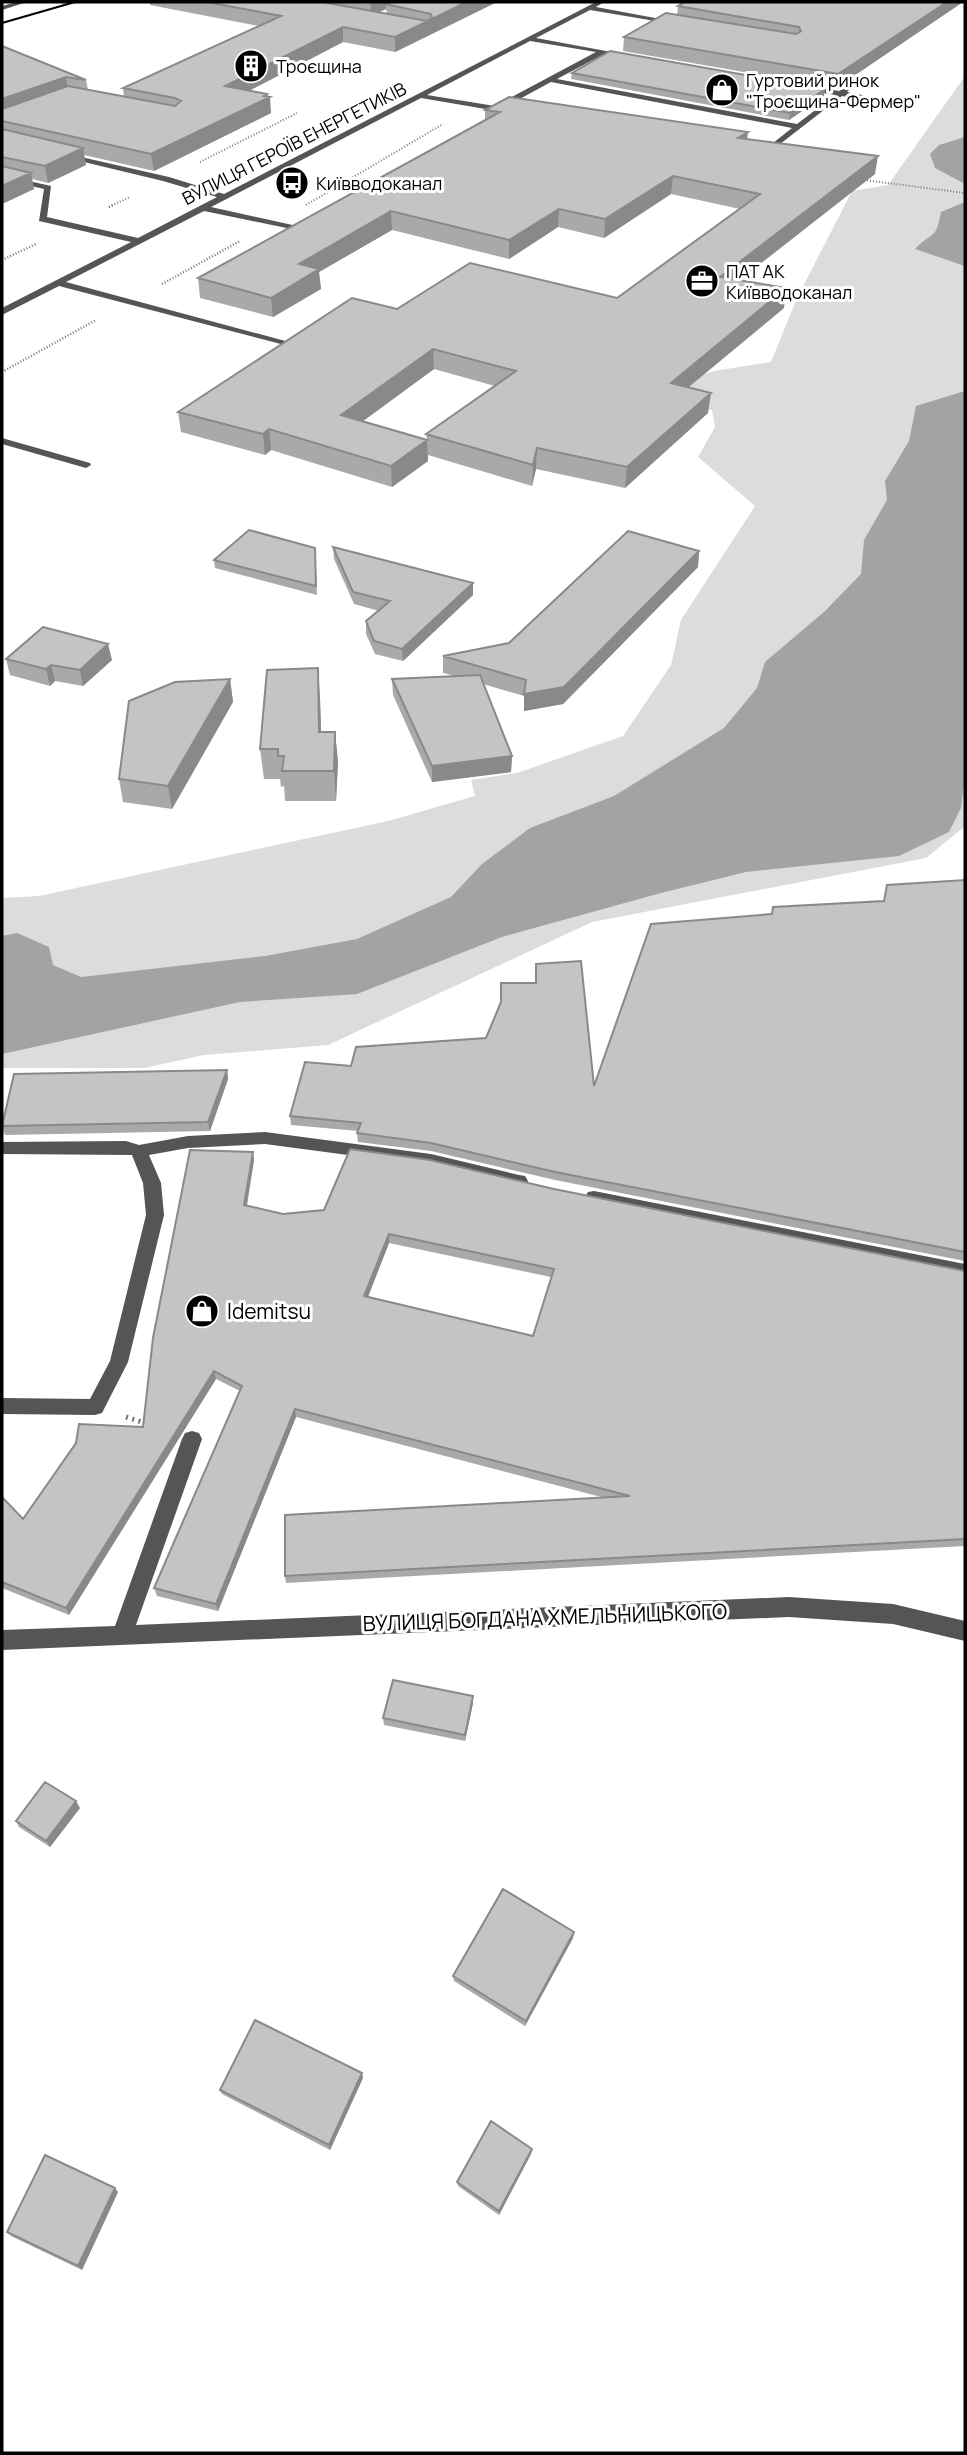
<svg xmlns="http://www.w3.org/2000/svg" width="967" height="2455" font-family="Manrope,sans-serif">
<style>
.green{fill:#dcdcdc}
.water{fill:#a3a3a3}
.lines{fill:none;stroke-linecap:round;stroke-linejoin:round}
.path-far2{stroke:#777;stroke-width:2;stroke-dasharray:1 2;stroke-linecap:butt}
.path-far1{stroke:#777;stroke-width:2.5;stroke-dasharray:1 2;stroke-linecap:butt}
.path{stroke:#777;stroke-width:5;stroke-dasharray:2 4.5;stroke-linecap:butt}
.minor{fill:#555;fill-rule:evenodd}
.tram{stroke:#000;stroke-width:2}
.wall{fill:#a9a9a9;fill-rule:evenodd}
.shaded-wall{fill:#898989}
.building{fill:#c4c4c4;stroke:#898989;stroke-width:2;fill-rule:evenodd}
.labels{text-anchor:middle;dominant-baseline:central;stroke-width:6;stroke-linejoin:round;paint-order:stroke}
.far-poi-label{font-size:18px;fill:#000;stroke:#fff;text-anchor:start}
.far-street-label{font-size:18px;fill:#000;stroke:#fff}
.poi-label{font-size:21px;fill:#000;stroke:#fff;text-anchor:start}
.street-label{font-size:21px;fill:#000;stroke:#fff}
</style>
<rect width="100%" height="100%" fill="#fff"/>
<path class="green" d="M965 76V826L926 858 592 922 328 1045 204 1055 144 1068H2V898L39 896 388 821 475 796 471 780 517 773 623 736 671 665 681 620 755 506 698 457 715 427 712 410 671 403 652 390 714 371 771 362 797 298 852 191 888 185Z"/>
<path class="water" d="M965 137V184L935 168 930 154 939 145Z
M965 202V266L915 249C935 229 935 241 941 212Z
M965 391V777L961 808 949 832 899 856 746 872 661 893 502 937 357 994 240 1002 2 1054V936L17 933 49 947 53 965 81 977 265 956 357 939 451 897 482 864 530 828 614 796 724 728 757 688 765 662 825 611 861 574 864 540 887 500 885 481 909 441 916 406Z"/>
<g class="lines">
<path class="path-far2" d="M200 162 297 113
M864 180 965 193
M306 205 443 124
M109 207 130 197"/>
<path class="path-far1" d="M109 207 113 205
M2 260 36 244
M162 284 240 241
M2 372 96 320"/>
<path class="path" d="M126 1417 148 1424"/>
<path class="minor" d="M17 2H27L2 10V6Z
M596 2H604L596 7 682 23 679 25 590 10 536 38 633 56 629 58 604 54 557 79 797 124 835 95 801 89 804 85 839 91 845 88 849 90 847 92 905 104 901 106 842 96 771 151 768 147 792 128 551 82 503 108 512 109 509 113 421 98 211 207 306 228V232L204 211 66 282 300 345V349L59 286 2 315V308L131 242 39 221 44 189 2 179V175L51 186 47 217 138 238 217 197 163 181 59 156V152L169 177 224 194ZM530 41 596 52 495 106 427 95Z
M2 438 90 463 91 465 86 468 2 444Z
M265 1132 431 1154 519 1175 525 1176 528 1181 525 1186 519 1187 431 1166 265 1144 188 1148 149 1155 161 1183 164 1215 128 1362 102 1413 95 1415 2 1414V1398L90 1399 110 1361 146 1215 143 1183 132 1155 2 1154V1142L126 1141 139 1145 188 1136Z
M594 1191 965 1264V1278L588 1202 585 1197 588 1192Z
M192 1431 199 1433 202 1439 136 1625 789 1597 893 1604 965 1621V1641L893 1624 789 1617 2 1650V1630L115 1626 182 1439 185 1433Z"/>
<path class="tram" d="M2 23 75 2"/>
</g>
<path class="wall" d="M150 2H497L395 52 343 42 249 91 267 94 271 113 154 171 84 155 86 165 48 183 32 179 34 189 2 204V46L86 80 88 90 124 97 123 88 259 26 150 5ZM386 9 387 13 379 12Z
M685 2H963L836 88 623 51 624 37 677 15 678 6Z
M572 73 825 89 824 96 789 120 571 79Z
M485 110 747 139 875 174 739 280 784 308 689 387 708 413 625 488 536 469 532 486 428 455V461L392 487 271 450 265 455 181 432 178 412 397 309 617 298 740 209 671 194 604 238 558 227 509 259 392 230 319 272 321 289 273 317 200 298 198 278 485 120ZM434 369 495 386 426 434 427 440 362 421Z
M333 547 473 583V595L403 661 375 654 366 634V621L379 611 354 604 334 559Z
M315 548 317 595 215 568 214 560Z
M699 551 698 567 563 704 524 711V696L483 684 512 756 511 772 432 782 393 695 392 679 455 676 443 673V656L509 643Z
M6 659 112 660 83 686 55 681 50 686 10 675Z
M230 679 233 702 172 809 123 802 119 779Z
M320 698 321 732H335L338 762 336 801H285L284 786 281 787 280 779H264L260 749Z
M965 880V1261L555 1180 431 1151 358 1142 357 1133 358 1131 291 1125 290 1116 594 1086 772 914 883 901Z
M227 1070 228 1079 210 1131 5 1135 2 1126Z
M254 1160 247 1206 283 1214 554 1189 965 1271V1546L286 1583 285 1576 605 1498 296 1417 218 1611 157 1596 154 1588 240 1391 216 1379 69 1615 2 1588V1497L23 1519 143 1427ZM389 1243 551 1277 533 1336 368 1297Z
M473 1703 465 1741 384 1725 383 1718Z
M80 1808 50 1847 19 1827 16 1821Z
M574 1932 573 1938 525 2026 454 1981 453 1976Z
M363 2078 330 2150 222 2094 220 2090Z
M531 2154 499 2215 458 2186 457 2182Z
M118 2192 82 2270 11 2236 7 2232Z"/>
<path class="shaded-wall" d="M370 2H401L386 4V9L371 16Z
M467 2H497L395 52V37Z
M947 2H963L836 88 838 74Z
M343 27V42L227 102 225 86Z
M66 77 68 93 2 116V99Z
M825 89 824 96 789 120 790 113Z
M267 94 268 98 270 97 271 113 154 171 151 154Z
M748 132 746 149 738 138Z
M83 148 86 165 48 183 45 166Z
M878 156 875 174 718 297 720 277Z
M31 173 34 189 2 204V186Z
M673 176 671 194 604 238 605 219Z
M559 209 558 227 509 259V240Z
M391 211 392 230 319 272 321 289 273 317 271 298 299 264Z
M786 288 784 308 669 403 671 383Z
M433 349 434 369 343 436 341 415Z
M711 393 708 413 625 488 627 467Z
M269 429 271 450 265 455 263 434Z
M427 440 428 461 392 487 391 466Z
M537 448 536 469 532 486 533 465Z
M699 551 698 567 563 704 524 711V694Z
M473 583V595L403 661 402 649Z
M108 644 112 660 83 686 80 670Z
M51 665 55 681 50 686 46 669Z
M318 668 320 698 322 762 319 732Z
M230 679 233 702 172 809 168 786Z
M335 732 338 762 336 801 334 771Z
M512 756 511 772 432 782V766Z
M227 1070 228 1079 210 1131 208 1122Z
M253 1152 254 1160 245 1214 244 1205Z
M389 1234V1243L365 1304 364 1296Z
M214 1371 216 1379 69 1615 66 1608Z
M295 1409 296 1417 218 1611 216 1604Z
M473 1696V1703L465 1741V1735Z
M76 1801 80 1808 50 1847 46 1841Z
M574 1932 573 1938 525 2026 526 2021Z
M362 2073 363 2078 330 2150 329 2145Z
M532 2149 531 2154 499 2215V2211Z
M115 2188 118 2192 82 2270 78 2266Z"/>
<path class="building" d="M207 2H322L427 21 432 18 431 14 386 4 391 2H467L395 37 343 27 225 86 267 94 264 96 270 97 151 154 2 121V109L68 86 175 106 181 101 175 98 123 88 281 16Z
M685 2H947L838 74 624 37 666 13 796 34 801 31 799 27 678 6Z
M2 46 86 80 66 77 2 99Z
M610 51 825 89 790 113 572 73Z
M509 97 748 132 738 138 878 156 720 277 786 288 671 383 711 393 627 467 537 448 533 465 426 434 516 371 433 349 341 415 427 440 391 466 269 429 263 434 178 412 352 298 397 309 470 263 617 298 760 194 673 176 605 219 559 209 509 240 391 211 299 264 319 269 271 298 198 278 500 112 485 110Z
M2 129 83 148 45 166 2 157Z
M2 166 31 173 2 186Z
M249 530 315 548 316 586 214 560Z
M628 531 699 551 564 687 524 694 526 680 443 656 509 643Z
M333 547 473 583 402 649 374 641 366 621 390 601 353 592Z
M43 627 108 644 80 670 51 665 46 669 6 659Z
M318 668 319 732H335L334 771H282L284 756H278V749H260L267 670Z
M480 675 512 756 432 766 392 679Z
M230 679 168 786 119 779 129 701 175 682Z
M965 880V1252L555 1172 431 1143 357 1133 361 1123 290 1116 305 1062 351 1066 356 1047 486 1038 501 1002V983H536V964L581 961 594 1086 651 924 772 914 773 907 884 901 887 885Z
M227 1070 208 1122 2 1126 14 1074Z
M350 1149 430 1160 554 1189 965 1271V1539L285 1576V1515L630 1496 295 1409 216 1604 154 1588 242 1386 214 1371 66 1608 2 1582V1497L23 1519 76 1443 79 1424 143 1427 153 1338 190 1150 253 1152 244 1205 283 1214 324 1210ZM389 1234 554 1269 533 1336 364 1296Z
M393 1680 473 1696 465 1735 383 1718Z
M45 1782 76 1801 46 1841 16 1821Z
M503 1889 574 1932 526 2021 453 1976Z
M255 2020 362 2073 329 2145 220 2090Z
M491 2121 532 2149 499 2211 457 2182Z
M45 2155 115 2188 78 2266 7 2232Z"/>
<defs>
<symbol id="building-disc" viewBox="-11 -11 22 22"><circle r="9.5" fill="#000" stroke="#fff"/><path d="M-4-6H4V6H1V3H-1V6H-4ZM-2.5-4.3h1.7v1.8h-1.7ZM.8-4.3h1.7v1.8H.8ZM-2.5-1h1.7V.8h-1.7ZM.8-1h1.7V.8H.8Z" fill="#fff"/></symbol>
<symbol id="shop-disc" viewBox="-11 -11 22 22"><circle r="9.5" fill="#000" stroke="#fff"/><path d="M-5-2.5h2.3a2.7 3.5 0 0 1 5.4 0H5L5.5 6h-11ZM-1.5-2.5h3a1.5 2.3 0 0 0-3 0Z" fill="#fff"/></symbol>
<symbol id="bus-disc" viewBox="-11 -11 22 22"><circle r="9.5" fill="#000" stroke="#fff"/><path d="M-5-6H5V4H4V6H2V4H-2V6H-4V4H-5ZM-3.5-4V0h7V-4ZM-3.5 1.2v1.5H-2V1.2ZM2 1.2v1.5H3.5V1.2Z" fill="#fff"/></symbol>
<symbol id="office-disc" viewBox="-11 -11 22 22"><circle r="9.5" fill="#000" stroke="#fff"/><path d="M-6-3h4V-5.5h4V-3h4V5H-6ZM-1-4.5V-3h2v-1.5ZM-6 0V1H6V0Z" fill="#fff"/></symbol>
</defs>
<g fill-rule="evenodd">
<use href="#building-disc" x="232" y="47" width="38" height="38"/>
<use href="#shop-disc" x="703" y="71" width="38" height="38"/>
<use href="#bus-disc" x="273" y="164" width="38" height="38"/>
<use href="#office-disc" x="683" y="262" width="38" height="38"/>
<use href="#shop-disc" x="183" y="1292" width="38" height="38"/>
</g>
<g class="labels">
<g class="far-poi-label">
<text x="276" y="66">Троєщина</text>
<text x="746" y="80">Гуртовий ринок<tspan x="746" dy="21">"Троєщина-Фермер"</tspan></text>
<text x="316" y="183">Київводоканал</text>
<text x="726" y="271">ПАТ АК<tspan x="726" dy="21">Київводоканал</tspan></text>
</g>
<g class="far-street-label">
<text transform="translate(294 143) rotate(-27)">ВУЛИЦЯ ГЕРОЇВ ЕНЕРГЕТИКІВ</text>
</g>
<g class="poi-label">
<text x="227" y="1311">Idemitsu</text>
</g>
<g class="street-label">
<text transform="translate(545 1617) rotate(-2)">ВУЛИЦЯ БОГДАНА ХМЕЛЬНИЦЬКОГО</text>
</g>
</g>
<rect width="967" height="2455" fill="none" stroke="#000000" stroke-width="7"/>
</svg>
